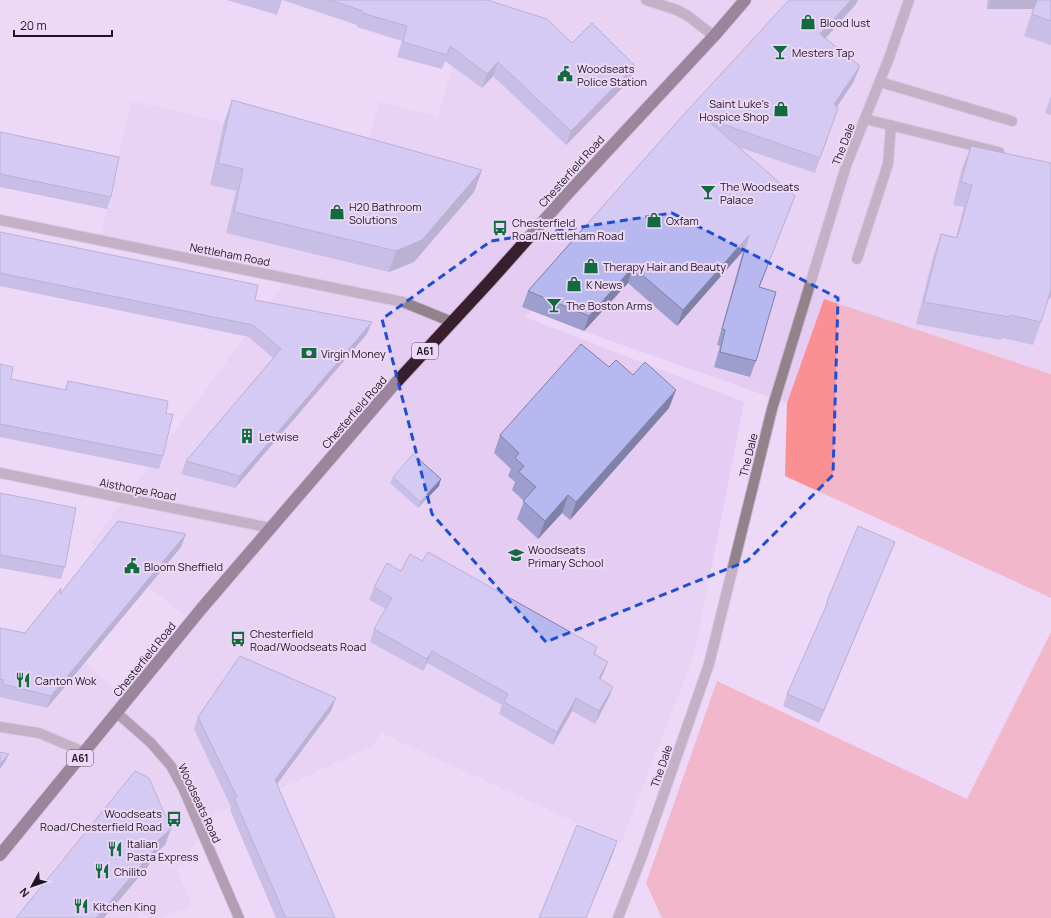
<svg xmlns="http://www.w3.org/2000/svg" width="1051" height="918" font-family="Manrope,sans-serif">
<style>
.built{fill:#e5ccf2}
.forest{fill:#fa8f94}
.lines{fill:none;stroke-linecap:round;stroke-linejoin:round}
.lane-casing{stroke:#c8b5d1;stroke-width:12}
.street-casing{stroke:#c8b5d1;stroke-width:12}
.secondary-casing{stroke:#c8b5d1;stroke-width:12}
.highway-casing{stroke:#c8b5d1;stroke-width:14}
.lane{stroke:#92828a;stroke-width:10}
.street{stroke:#92828a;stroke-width:10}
.secondary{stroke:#6c5661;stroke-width:10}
.highway{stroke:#391e2d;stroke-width:12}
.wall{fill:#9d9ece}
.shaded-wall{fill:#7f81a7}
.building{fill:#b6b8ef;stroke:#7f81a7}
.marked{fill:none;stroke:#1d4ed8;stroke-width:3;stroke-dasharray:8 5;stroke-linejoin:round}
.labels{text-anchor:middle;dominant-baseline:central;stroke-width:4;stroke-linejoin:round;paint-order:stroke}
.shield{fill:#edd8f8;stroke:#5c5062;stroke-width:1}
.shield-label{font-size:10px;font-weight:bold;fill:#1e1621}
.poi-label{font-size:11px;fill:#1e1621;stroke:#edd8f8;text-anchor:start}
.street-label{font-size:11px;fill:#1e1621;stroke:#edd8f8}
</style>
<rect width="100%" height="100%" fill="#edd8f8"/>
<path class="built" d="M470 0H1051V374L824 299 787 403 583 331 532 311 525 317 744 402 695 653 621 843 381 733 374 745 271 793 215 813 177 870 192 905 161 918H152L140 914 138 918H0V670L34 619 128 700 191 621 92 543 288 278 100 240 131 101 224 122 363 160 379 102 438 117Z"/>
<path class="forest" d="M824 299 1051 374V598L785 476 787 403Z
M1051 632V918H662L646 883 717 681 967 799Z"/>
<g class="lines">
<defs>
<path id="lane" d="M880 82 1012 121
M865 119 999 152
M857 259 888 164 891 125"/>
<path id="street" d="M646 0 677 10 688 16 714 36
M0 220 403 302 452 322
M0 473 271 528
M0 727 39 733 84 752
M618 918 642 856 709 664 772 409 846 166 889 58 909 0"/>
<path id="secondary" d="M117 713 151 743 171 766 183 788 239 918"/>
<path id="highway" d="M0 855 202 608 391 388 489 282 570 191 714 36 745 0"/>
</defs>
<use href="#lane" class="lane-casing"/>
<use href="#street" class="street-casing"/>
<use href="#secondary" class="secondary-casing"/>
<use href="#highway" class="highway-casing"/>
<use href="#lane" class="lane"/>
<use href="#street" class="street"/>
<use href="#secondary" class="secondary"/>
<use href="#highway" class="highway"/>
</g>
<path class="wall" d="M227 0H487L572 43 630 80 566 145 493 76 482 88 445 61 442 69 397 57 402 41 357 27V25L282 0 277 15Z
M987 0H1051V45L1024 36 1033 9H987Z
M856 4 825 38 854 81 837 107 838 108 815 173 738 147 795 196 759 287 756 361 750 377 714 367 720 346 717 345 743 251 677 326 628 283 584 331 522 307 528 291 686 112Z
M1051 96V115L1045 113Z
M232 100 482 170 474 192 414 262 389 272 226 233 236 191 210 185 224 122Z
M0 132 111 197 107 209 0 187Z
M971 146 1048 299 1041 322 1033 345 1002 338 1001 340 916 324 933 257 941 234 956 237 964 207 953 205 962 168Z
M0 232 255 300 367 334 235 488 181 474 186 461 273 358 249 337 0 286Z
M0 364 11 379 65 390 68 381 166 414 163 456 159 469 0 437Z
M609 367 669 408 570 520 562 513 538 539 517 519 524 501 512 490 515 482 508 476 511 469 494 453 500 435Z
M393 477 439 486 418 508 390 483Z
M0 493 65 567 61 579 0 568Z
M895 542 890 554 819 723 783 706 787 694 823 614 827 601Z
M181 547 47 708 0 697V628L25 633 60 594Z
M422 561 597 647 595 654 608 662 603 674 600 680 613 687 608 699 595 724 572 711 553 745 499 714 502 705 427 663 423 671 370 642 374 629 386 609 369 600 374 587 401 571Z
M331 711 277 784 335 918H276L230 810 231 807 194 729 198 717Z"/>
<path class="shaded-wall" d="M851 0H858L856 4 815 50 820 34Z
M990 0H1037L1033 9H987Z
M498 62 493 76 482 88 487 74Z
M635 66 630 80 566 145 571 131Z
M860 66 854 81 828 120 834 104Z
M482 170 474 192 414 262 389 272 396 251Z
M795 196 789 212 753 303 759 287Z
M749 235 743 251 677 326 683 310Z
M633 267 628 283 584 331 589 316Z
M1051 287V297L1046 301Z
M372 322 367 334 235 488 240 476Z
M676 390 669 408 570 520 576 502Z
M441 479 439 486 418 508 420 502Z
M568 495 562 513 538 539 545 521Z
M186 534 181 547 47 708 51 696Z
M895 542 890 554 819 723 824 710Z
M432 651 427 663 423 671 427 659Z
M608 662 603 674 594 691 599 678Z
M613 687 608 699 595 724 599 711Z
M336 698 331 711 271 792 275 780Z
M576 698 572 711 553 745 557 732Z
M9 754 5 762 0 769V764Z
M171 829 165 845 152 857 149 865 104 918H96L151 846Z
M617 841 613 854 586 918Z"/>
<path class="building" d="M330 0H487L547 19 572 43 592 23 635 66 571 131 498 62 487 74 450 46 447 55 403 42 407 26 362 13 363 11Z
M789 0H851L820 34 860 66 834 104 838 108 820 158 705 118 795 196 759 287 776 292 756 361 720 352 725 330 722 329 749 235 683 310 633 267 589 316 528 291 686 112Z
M1037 0H1051V21L1032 14Z
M232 100 482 170 422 240 396 251 234 212 243 169 218 163Z
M0 132 119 157 111 197 0 174Z
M971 146 1051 163V290L1041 322 1010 315 1009 317 924 302 941 234 957 238 972 185 961 182Z
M0 232 258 285 255 300 372 322 240 476 186 461 281 349 253 325 0 273Z
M581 344 609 367 616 360 633 375 645 362 676 390 576 502 568 495 545 521 523 501 536 487 519 472 524 466 515 458 519 453 500 435Z
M0 364 13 367 11 379 66 390 68 381 168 401 166 414H173L163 456 0 424Z
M413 454 441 479 420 502 393 477Z
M0 493 76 508 65 567 0 555Z
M118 521 186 534 51 696 2 684 4 680 0 679V628L25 633 61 588 60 594Z
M858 526 895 542 824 710 787 694 828 602 827 601Z
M428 552 597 647 594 654 608 662 599 678 613 687 599 711 576 698 557 732 504 702 508 694 432 651 427 659 374 629 392 598 374 587 387 563 401 571 410 554 422 561Z
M240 656 336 698 275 780 335 918H286L234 798 237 797 198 717Z
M0 752 9 754 0 764Z
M135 771 149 778 171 829 151 846 155 849 96 918H16Z
M577 825 617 841 586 918H539Z"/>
<path d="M0 0H1051V918H0ZM672 213 838 298 833 475 747 561 546 642 432 514 382 319 491 241Z" fill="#edd8f8" fill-opacity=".55" fill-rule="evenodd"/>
<path class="marked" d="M672 213 838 298 833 475 747 561 546 642 432 514 382 319 491 241Z"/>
<defs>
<symbol id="shop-bare" viewBox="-9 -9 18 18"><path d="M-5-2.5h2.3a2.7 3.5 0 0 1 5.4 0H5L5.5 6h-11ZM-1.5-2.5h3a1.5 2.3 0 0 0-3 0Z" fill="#126b3e" stroke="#edd8f8" stroke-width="2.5" paint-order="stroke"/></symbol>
<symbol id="bar-bare" viewBox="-9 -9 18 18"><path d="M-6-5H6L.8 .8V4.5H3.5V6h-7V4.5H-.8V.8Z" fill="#126b3e" stroke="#edd8f8" stroke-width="2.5" paint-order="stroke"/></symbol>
<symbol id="civic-bare" viewBox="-9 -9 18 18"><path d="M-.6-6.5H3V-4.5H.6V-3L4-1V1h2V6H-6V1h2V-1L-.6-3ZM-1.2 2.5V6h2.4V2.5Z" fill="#126b3e" stroke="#edd8f8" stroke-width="2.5" paint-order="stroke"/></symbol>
<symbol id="bus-bare" viewBox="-9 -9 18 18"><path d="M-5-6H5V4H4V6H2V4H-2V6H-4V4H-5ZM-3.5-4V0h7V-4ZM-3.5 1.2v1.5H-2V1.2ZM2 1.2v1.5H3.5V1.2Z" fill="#126b3e" stroke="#edd8f8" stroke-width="2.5" paint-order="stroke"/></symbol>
<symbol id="bank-bare" viewBox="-9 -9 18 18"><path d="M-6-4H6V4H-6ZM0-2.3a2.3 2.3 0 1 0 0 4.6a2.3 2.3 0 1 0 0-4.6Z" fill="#126b3e" stroke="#edd8f8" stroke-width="2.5" paint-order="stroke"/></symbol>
<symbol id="building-bare" viewBox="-9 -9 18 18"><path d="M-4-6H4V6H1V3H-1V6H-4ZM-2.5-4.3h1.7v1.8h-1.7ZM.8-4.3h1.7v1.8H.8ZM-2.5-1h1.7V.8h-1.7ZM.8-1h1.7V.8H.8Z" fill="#126b3e" stroke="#edd8f8" stroke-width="2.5" paint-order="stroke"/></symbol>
<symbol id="school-bare" viewBox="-9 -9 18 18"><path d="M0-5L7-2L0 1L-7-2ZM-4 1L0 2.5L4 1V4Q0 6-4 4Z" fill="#126b3e" stroke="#edd8f8" stroke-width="2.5" paint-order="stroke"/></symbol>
<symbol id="restaurant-bare" viewBox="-9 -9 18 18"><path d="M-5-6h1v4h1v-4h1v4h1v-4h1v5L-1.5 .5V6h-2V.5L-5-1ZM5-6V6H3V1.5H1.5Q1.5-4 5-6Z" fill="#126b3e" stroke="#edd8f8" stroke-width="2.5" paint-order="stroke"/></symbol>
</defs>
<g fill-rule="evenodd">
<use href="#shop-bare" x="797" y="11" width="22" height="22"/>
<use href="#bar-bare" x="769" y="41" width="22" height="22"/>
<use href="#civic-bare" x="554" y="63" width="22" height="22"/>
<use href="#shop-bare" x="770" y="98" width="22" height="22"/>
<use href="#bar-bare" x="697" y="181" width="22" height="22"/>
<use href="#shop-bare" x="326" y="201" width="22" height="22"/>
<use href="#shop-bare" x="643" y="209" width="22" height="22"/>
<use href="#bus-bare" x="489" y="217" width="22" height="22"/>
<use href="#shop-bare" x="580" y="255" width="22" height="22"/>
<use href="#shop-bare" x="563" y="273" width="22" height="22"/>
<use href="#bar-bare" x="543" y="294" width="22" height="22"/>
<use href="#bank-bare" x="298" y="342" width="22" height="22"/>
<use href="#building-bare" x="236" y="425" width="22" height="22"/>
<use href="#school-bare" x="505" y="544" width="22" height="22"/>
<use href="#civic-bare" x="121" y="555" width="22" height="22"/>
<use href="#bus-bare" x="227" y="628" width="22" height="22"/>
<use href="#restaurant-bare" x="12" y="669" width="22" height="22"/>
<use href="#bus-bare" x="163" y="808" width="22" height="22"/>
<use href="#restaurant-bare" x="104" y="838" width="22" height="22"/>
<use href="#restaurant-bare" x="91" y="860" width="22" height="22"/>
<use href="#restaurant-bare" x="70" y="895" width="22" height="22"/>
</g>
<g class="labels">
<g class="shield">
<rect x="412" y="343" width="26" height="16" rx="3"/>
<rect x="67" y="750" width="26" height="16" rx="3"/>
</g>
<g class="shield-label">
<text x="425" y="351">A61</text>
<text x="80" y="758">A61</text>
</g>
<g class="poi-label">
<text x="820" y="22">Blood lust</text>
<text x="792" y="52">Mesters Tap</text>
<text x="577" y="68">Woodseats<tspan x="577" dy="13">Police Station</tspan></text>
<text x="769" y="103" text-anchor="end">Saint Luke's<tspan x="769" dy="13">Hospice Shop</tspan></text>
<text x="720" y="186">The Woodseats<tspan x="720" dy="13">Palace</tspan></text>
<text x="349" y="206">H20 Bathroom<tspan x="349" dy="13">Solutions</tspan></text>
<text x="666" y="220">Oxfam</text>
<text x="512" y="222">Chesterfield<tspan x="512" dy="13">Road/Nettleham Road</tspan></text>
<text x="603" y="266">Therapy Hair and Beauty</text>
<text x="586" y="284">K News</text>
<text x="566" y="305">The Boston Arms</text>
<text x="321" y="353">Virgin Money</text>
<text x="259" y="436">Letwise</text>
<text x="528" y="549">Woodseats<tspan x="528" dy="13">Primary School</tspan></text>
<text x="144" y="566">Bloom Sheffield</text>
<text x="250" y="633">Chesterfield<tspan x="250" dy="13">Road/Woodseats Road</tspan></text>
<text x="35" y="680">Canton Wok</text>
<text x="162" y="813" text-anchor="end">Woodseats<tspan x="162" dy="13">Road/Chesterfield Road</tspan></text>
<text x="127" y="843">Italian<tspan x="127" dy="13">Pasta Express</tspan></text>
<text x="114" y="871">Chilito</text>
<text x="93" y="906">Kitchen King</text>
</g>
<g class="street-label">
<text transform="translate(843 144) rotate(-69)">The Dale</text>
<text transform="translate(571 171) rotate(-48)">Chesterfield Road</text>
<text transform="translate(230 254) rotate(11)">Nettleham Road</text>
<text transform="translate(354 412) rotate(-49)">Chesterfield Road</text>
<text transform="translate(748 455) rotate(-76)">The Dale</text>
<text transform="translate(138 489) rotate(11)">Aisthorpe Road</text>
<text transform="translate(144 659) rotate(-51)">Chesterfield Road</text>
<text transform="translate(661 766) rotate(-71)">The Dale</text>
<text transform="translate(200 803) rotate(65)">Woodseats Road</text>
</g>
</g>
<g transform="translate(32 886) rotate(230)" stroke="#edd8f8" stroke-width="3" paint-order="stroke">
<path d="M0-3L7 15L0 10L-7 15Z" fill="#1e1621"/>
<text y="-6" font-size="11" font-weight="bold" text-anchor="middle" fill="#1e1621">N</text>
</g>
<path d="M14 30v6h98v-6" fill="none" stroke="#1e1621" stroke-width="2"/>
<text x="20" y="30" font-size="12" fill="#1e1621" stroke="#edd8f8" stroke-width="3" paint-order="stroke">20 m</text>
</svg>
